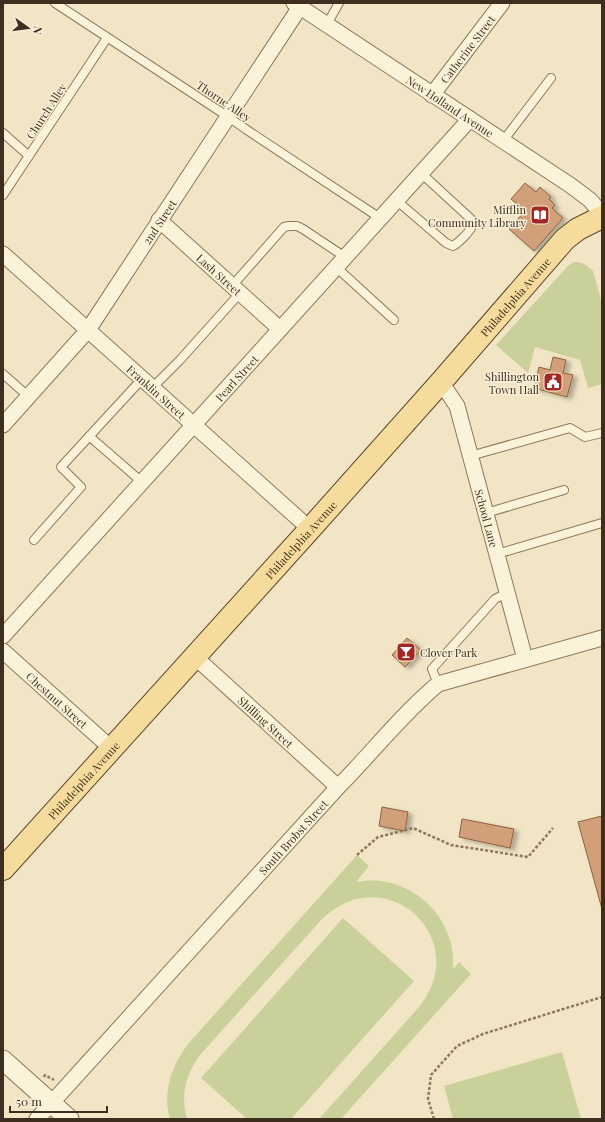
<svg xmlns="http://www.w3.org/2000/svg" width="605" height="1122" font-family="'Playfair Display',serif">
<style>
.green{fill:#c9d099}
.building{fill:#d1a07a;stroke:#8f603e;filter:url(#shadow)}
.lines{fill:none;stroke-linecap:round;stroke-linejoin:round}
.service-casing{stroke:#8e775a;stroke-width:10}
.minor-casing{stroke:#8e775a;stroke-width:17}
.tertiary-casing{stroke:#8e775a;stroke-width:21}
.primary-casing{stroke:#5c442e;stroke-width:24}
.path{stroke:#8e775a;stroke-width:2.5;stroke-dasharray:3 2;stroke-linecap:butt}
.service{stroke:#fbf2da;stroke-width:8}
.minor{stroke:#fbf2da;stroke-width:15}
.tertiary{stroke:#fbf2da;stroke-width:19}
.primary{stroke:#f6dc9c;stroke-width:22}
.labels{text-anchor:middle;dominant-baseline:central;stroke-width:3;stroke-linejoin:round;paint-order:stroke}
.street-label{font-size:11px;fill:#3d2e1f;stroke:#f8efd6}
.poi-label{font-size:11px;fill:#3d2e1f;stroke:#f8efd6;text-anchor:end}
</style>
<defs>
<filter id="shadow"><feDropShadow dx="4.5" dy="2.5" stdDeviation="2" flood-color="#0004"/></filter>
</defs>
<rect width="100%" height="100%" fill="#f1e5c6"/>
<path class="green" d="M573 262H578L586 265 593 271 602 303V384L588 388 580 360 535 347 528 373 496 345 568 266Z
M357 855 369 866 356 882C364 881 372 880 380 881 415 885 443 911 451 944 453 952 453 961 453 969L459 962 471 974 341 1119H319L420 1006C473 937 385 858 322 919L200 1055C186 1074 180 1095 187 1119H170C162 1092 172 1065 188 1044Z
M343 918 414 981 291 1119H247L201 1078Z
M562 1052 581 1119H453L444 1086Z"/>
<path class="building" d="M525 183 536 192 540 187 551 197 549 199 555 205 552 208 563 218 534 251 509 229 525 211 511 199Z
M553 357 566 360 563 373 573 375 567 397 534 388 539 367 550 370Z
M407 638 421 650 405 667 392 655Z
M382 807 408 812 405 831 379 826Z
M602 816V909L578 822Z
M462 819 514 829 510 848 459 837Z"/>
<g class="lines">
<defs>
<path id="service" d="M55 3 227 116 247 130 380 218
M327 24 339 3
M3 133 29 156
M503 141 551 78
M3 195 107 38
M396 200 446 243 453 246C458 243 470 232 472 226 473 224 473 223 472 220L421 173
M336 267 394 320
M232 286 284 227 289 226H297L303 229 345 257
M3 374 28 396
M152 388 180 360 240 293
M89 436 142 482
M470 456 570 428 585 437 602 433
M486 513 564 490
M34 540 81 487 61 467 142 379
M497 554 602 523
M438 684 432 669 495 599 507 593"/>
<g id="minor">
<path id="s1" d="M294 3 570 185 590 200 602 214"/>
<path id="s2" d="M432 95 502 3"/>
<path id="s3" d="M159 220 280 329"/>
<path id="s4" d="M3 254 310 529"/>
<path id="s5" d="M441 382 457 406 525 659"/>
<path id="s6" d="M3 425 88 330 300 7"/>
<path id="s7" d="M3 636 470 119"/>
<path id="s8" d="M3 651 112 749"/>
<path id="s9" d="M195 657 338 787"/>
<path id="s10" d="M37 1119 338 787C372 753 401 715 438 684L602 638"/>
</g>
<path id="tertiary" d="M3 1060 69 1119"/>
<g id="primary">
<path id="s11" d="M3 869 310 529 441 382 565 239 578 229 602 217"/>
</g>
</defs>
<use href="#service" class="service-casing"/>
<use href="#minor" class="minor-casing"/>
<use href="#tertiary" class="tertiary-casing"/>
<use href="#primary" class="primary-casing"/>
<path class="path" d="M357 855 378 837 413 828 451 845 528 857 553 828
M44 1077 45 1075 54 1080
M434 1119 428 1099 431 1075 457 1046 483 1034 602 997"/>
<use href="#service" class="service"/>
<use href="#minor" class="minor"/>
<use href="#tertiary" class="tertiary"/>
<use href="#primary" class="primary"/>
</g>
<defs>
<symbol id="library-square" viewBox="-11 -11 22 22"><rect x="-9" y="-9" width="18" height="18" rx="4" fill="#a12826" stroke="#f8efd6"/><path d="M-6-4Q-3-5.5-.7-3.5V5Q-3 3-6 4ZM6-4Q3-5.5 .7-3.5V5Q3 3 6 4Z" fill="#fff"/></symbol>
<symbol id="civic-square" viewBox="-11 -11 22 22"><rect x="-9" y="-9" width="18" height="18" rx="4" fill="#a12826" stroke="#f8efd6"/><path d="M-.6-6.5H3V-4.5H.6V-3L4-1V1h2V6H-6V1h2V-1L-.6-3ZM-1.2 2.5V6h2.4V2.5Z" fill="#fff"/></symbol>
<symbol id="bar-square" viewBox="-11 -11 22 22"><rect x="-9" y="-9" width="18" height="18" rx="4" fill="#a12826" stroke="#f8efd6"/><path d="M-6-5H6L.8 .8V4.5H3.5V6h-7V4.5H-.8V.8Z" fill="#fff"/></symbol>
</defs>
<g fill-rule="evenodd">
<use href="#library-square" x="529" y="204" width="22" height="22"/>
<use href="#civic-square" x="542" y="371" width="22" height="22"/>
<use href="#bar-square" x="395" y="641" width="22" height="22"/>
</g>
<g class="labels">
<g class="street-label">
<text stroke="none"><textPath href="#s2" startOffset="58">Catherine Street</textPath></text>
<text transform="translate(224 101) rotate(34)">Thorne Alley</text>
<text stroke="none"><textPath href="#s1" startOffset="187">New Holland Avenue</textPath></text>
<text transform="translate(46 111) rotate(-57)">Church Alley</text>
<text stroke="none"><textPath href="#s6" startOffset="257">2nd Street</textPath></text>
<text stroke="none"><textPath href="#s3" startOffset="81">Lash Street</textPath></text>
<text stroke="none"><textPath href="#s11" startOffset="768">Philadelphia Avenue</textPath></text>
<text stroke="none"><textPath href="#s7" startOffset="348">Pearl Street</textPath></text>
<text stroke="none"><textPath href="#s4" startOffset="206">Franklin Street</textPath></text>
<text stroke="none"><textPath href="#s5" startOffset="145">School Lane</textPath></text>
<text stroke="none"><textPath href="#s11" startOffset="444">Philadelphia Avenue</textPath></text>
<text stroke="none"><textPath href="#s8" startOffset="73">Chestnut Street</textPath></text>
<text stroke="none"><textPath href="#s9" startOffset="96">Shilling Street</textPath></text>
<text stroke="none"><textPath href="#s11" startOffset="120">Philadelphia Avenue</textPath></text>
<text stroke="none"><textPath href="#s10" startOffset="381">South Brobst Street</textPath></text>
</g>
<g class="poi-label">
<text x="526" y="209">Mifflin<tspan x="526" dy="13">Community Library</tspan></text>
<text x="539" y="376">Shillington<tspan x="539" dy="13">Town Hall</tspan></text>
<text x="420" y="652" text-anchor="start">Clover Park</text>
</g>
</g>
<rect width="605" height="1122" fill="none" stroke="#3d2e1f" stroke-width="8"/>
<g transform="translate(28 28) rotate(104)" stroke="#f8efd6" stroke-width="3" paint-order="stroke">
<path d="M0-3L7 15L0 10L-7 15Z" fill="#3d2e1f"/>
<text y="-6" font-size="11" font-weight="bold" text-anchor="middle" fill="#3d2e1f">N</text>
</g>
<path d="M10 1106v6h97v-6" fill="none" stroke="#3d2e1f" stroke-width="2"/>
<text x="16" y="1106" font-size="12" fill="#3d2e1f" stroke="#f8efd6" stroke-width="3" paint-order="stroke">50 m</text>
</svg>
